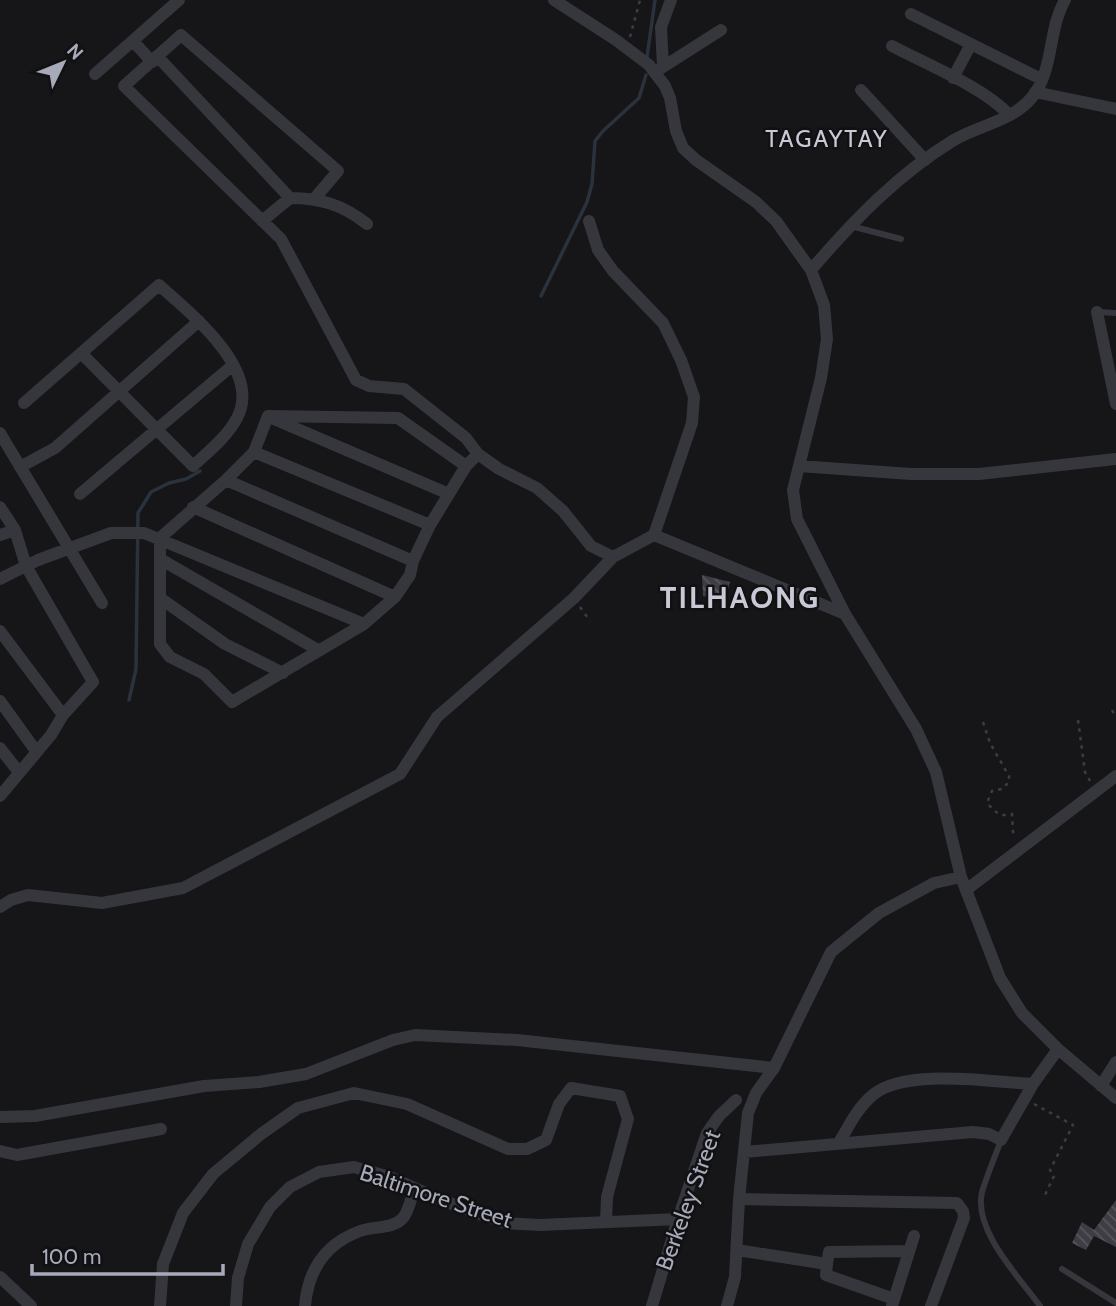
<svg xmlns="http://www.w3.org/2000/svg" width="1116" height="1306" font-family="Cabin,sans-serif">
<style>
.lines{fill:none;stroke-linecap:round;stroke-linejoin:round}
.stream{stroke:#2a323d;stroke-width:3.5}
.building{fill:url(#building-back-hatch)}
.path{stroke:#3c3d44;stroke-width:2.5;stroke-dasharray:3.5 5;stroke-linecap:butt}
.service{stroke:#36363d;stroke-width:6}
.minor{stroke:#36363d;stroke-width:12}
.labels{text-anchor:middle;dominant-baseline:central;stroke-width:5;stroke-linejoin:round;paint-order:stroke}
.street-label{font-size:23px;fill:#a6aab9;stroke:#111013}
.neighbourhood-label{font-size:24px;letter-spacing:2px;fill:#c8c9d5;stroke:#111013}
.district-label{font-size:30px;font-weight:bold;letter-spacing:2px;fill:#c8c9d5;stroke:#111013}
</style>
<defs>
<pattern id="building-back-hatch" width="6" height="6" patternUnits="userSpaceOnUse" patternTransform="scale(1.75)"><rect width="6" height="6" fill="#3d3d43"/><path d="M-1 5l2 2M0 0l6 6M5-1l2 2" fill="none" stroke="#56565c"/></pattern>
</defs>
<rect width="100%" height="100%" fill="#161518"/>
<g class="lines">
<path class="stream" d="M647 57 655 0
M541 296 587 202 592 184 595 141 603 131 639 98 646 75
M129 700 136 669 138 513 151 492 169 483 186 479 200 471"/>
</g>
<path class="building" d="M702 575 730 582 725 600 703 596Z
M1116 1200V1247L1094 1236 1086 1250 1072 1243 1082 1222 1094 1230Z"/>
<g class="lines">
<path class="path" d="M630 37 640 0
M580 607 590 621
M1112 710 1116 717
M1078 720 1085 772 1090 781
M983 722 990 743 1009 776V782L1002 789 992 791 987 803C996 813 1000 817 1012 814L1013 832 1017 836
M1034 1104 1073 1125 1050 1170 1054 1176 1045 1195"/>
<path class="service" d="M851 226 901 239
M1097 312 1116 313
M1001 1140C995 1157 987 1175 982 1192 973 1230 1019 1277 1040 1306
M1062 1269 1116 1303"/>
<path class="minor" d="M554 0 616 40 649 65 665 86 670 98 676 131 683 148 696 160 756 202 776 221 811 270 824 305 827 339 821 378 793 490 797 519 845 614 916 729 936 772 961 877 1000 978 1022 1013 1058 1049 1116 1098
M911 14 1041 79
M133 41 152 62
M892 46C926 64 985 88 1009 115
M157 56 290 198
M663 67 661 27 671 0
M655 72 721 30
M95 74 179 0
M953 78 971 44
M861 90 925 160
M1035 92 1116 109
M315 198 338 171 181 35 124 86 281 239 356 380 369 386 404 389 466 438 478 454 499 469 537 488 563 511 591 546 613 557
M262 221 290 198C321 198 343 205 367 224
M811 270C853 221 898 174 954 140 979 125 1014 121 1033 96 1054 69 1048 29 1065 0
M1097 312 1116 404
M24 403 159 285C189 312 263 370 237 418 227 437 209 451 193 466L81 353
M268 416 254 452 226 480 160 538V644L170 657 204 674 232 702 364 624 395 597 410 575 413 561 430 525 466 466 478 454
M268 416 398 418 466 466
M274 419 449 494
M0 433 102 603
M254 452 430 525
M799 466 911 474H979L1116 459
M20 467 55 448 199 321
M226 480 413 561
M80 494 233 365
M0 507 15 530 26 566 93 682 63 715 51 735 0 796
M193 507 395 597
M0 535 15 530
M654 535 845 614
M160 559 318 650
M0 579 38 560 111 533H144L364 624
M160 598 225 644 283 673
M0 631 63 715
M0 701 36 751
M0 748 18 771
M966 890 1116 776
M0 907 11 900 28 895 102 903 183 888 400 774 437 717 574 598 613 557 654 535 692 423 694 397 681 360 663 323 613 271 598 250 589 221
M1101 1086 1116 1062
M0 1117 35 1116 204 1086 259 1082 306 1074 393 1040 415 1035 517 1040 774 1068
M839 1143C849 1125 858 1107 874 1094 906 1068 992 1082 1033 1084
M0 1151 17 1155 161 1129
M744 1152 973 1132 989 1134 1001 1140 1033 1084 1058 1049
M739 1199 957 1203 963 1211 964 1218 931 1306
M737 1250 827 1264 826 1275 894 1299
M827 1264 829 1252 909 1251
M0 1277 31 1306
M160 1306 163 1264 183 1213 213 1174 261 1134 298 1108 354 1093 407 1104 508 1149H527L546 1140 559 1104 571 1088 620 1096 628 1119 607 1197 606 1222
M236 1306 238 1278 248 1244 270 1207 290 1187 319 1172 354 1167 390 1177 441 1200 505 1223 540 1225 678 1219
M305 1306C308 1270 325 1244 360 1231 373 1226 392 1229 402 1219 409 1212 411 1197 415 1188
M652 1306 678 1219 707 1133 719 1116 736 1100
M727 1306 735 1277 739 1199 748 1113 756 1093 774 1068 831 952 879 913 934 883 961 877
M892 1306 914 1236"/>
</g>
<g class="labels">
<g class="street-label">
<text transform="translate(436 1196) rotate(18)">Baltimore Street</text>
<text transform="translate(688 1200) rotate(-70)">Berkeley Street</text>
</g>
<g class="neighbourhood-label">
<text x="827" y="138">TAGAYTAY</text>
</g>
<g class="district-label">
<text x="740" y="597">TILHAONG</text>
</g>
</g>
<g transform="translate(63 63) rotate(47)" stroke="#111013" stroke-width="5" paint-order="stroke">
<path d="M0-5L12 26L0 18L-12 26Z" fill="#a6aab9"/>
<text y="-10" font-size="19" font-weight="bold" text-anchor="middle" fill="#a6aab9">N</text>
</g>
<path d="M32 1264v10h191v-10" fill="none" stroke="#a6aab9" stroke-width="3.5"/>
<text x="42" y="1264" font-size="21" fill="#a6aab9" stroke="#111013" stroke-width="5" paint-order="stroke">100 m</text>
</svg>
